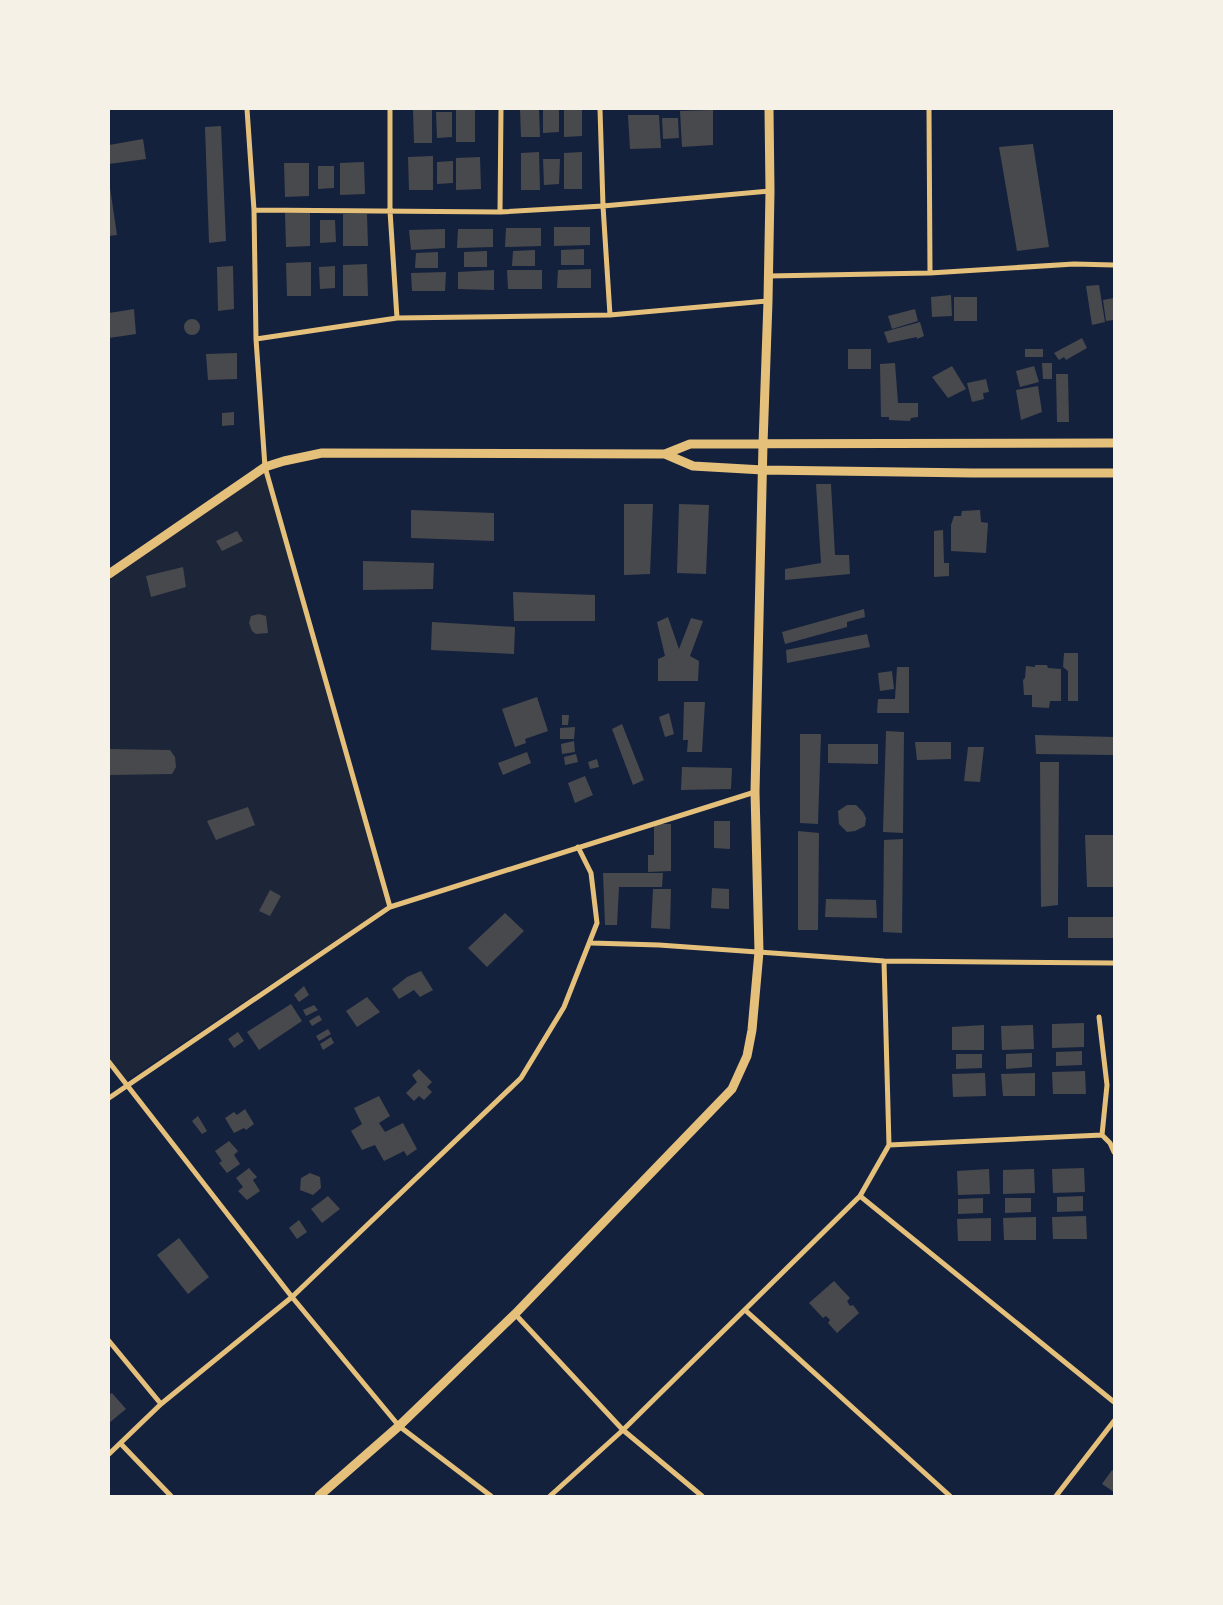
<svg xmlns="http://www.w3.org/2000/svg" width="1223" height="1605" font-family="Rubik,sans-serif">
<style>
.green{fill:#1d2539}
.building{fill:#48494c}
.lines{fill:none;stroke-linecap:round;stroke-linejoin:round}
.minor{stroke:#e5c07b;stroke-width:5}
.tertiary{stroke:#e5c07b;stroke-width:9}
</style>
<rect width="100%" height="100%" fill="#14213d"/>
<path class="green" d="M267 471 389 905 124 1082 109 1063V573Z"/>
<path class="building" d="M413 109H432V143H414Z
M456 109H475V142H456Z
M520 109H539L540 137H521Z
M543 109H559V132L543 133Z
M564 109H582V136L564 137Z
M713 110V145L682 147 680 111Z
M436 112H452V137L437 138Z
M628 115H659L661 148 630 149Z
M662 118H678L679 138 663 139Z
M221 126 226 241 209 243 205 127Z
M143 139 146 159 109 164V145Z
M1033 144 1049 247 1017 251 999 147Z
M539 152 540 190H521V153Z
M582 152V189H564V153Z
M433 156V190H409L408 157Z
M480 157 481 189 456 190V158Z
M543 159H560L559 184 544 185Z
M453 161V183L437 184V162Z
M364 162 365 194 340 195V163Z
M284 163H309V196L285 197Z
M318 166H334V188L318 189Z
M109 181 117 235 109 236Z
M285 213H310V246L286 247Z
M343 214H367L368 246H343Z
M320 220H335L336 242 320 243Z
M554 227H590V245L554 246Z
M506 228H541V246L505 247Z
M445 229V248L411 250 409 230Z
M458 229H493V247L457 248Z
M584 249V265H561V250Z
M535 250V266H512L513 251Z
M487 251V267H464V252Z
M438 252V268H415L416 253Z
M311 262V296H287L286 263Z
M367 264 368 296H343V265Z
M233 266 234 309 218 311 217 267Z
M335 266V288L320 289 319 267Z
M591 269V288H557L558 270Z
M494 270V290L458 289V272Z
M507 270H542V289H508Z
M446 272 445 291H412L411 273Z
M1099 285 1105 322 1092 325 1086 286Z
M951 295 952 316 932 317 931 297Z
M954 297H977V321H954Z
M1114 298V320L1106 321 1103 300Z
M134 309 136 334 109 338V313Z
M915 309 918 321 892 329 888 316Z
M184 327a8 8 0 1 1 16 0a8 8 0 1 1-16 0Z
M920 322 924 336 917 339V337L888 343 884 332Z
M1082 338 1087 348 1066 360 1064 357 1059 360 1054 353Z
M848 349H871V369H848Z
M1025 349H1043V357H1025Z
M237 353V379L208 380 206 354Z
M895 363 898 403H918V417L911 418 910 421 889 420V417H881L880 364Z
M1042 363H1052V379H1043Z
M952 366 966 389 948 398 932 377Z
M1034 366 1039 382 1020 387 1016 371Z
M1056 374H1068L1069 422H1057Z
M986 379 989 392 983 393 984 399 972 402 967 383Z
M1038 386 1042 412 1021 420 1016 390Z
M234 412V425L222 426V413Z
M816 484H831L835 555H849L850 574 785 580V569L821 563Z
M624 504H653L650 574 624 575Z
M679 504 709 505 706 574 677 573Z
M411 510 494 513V541L411 538Z
M980 510 981 522 988 523 986 553 951 551V525L954 516H961L962 511Z
M943 530 944 563H949V576L934 577V531Z
M237 531 243 541 222 551 216 541Z
M363 561 434 563 433 589 363 590Z
M183 567 186 587 151 597 146 576Z
M513 592 595 595V621H514Z
M864 609 865 617 847 622V627L785 644 782 632Z
M259 614 266 616 268 633 256 634 252 631 249 623 251 616Z
M668 617 679 649 691 618 703 621 690 656 699 661 698 681H658V659L665 656 657 622Z
M432 622 515 627 514 654 431 650Z
M867 634 870 647 787 663 786 650Z
M1064 653H1078V701H1068V671L1063 667Z
M1035 665H1047L1048 668 1061 669V701H1050L1049 708 1032 707V695H1024L1023 680 1025 678 1026 666 1035 667Z
M897 667H909V713H877L878 699H895Z
M892 671 894 689 880 691 878 673Z
M537 697 548 731 525 739 526 743 515 747 502 709Z
M684 702H705L702 752H687L688 740H683Z
M669 713 674 734 665 737 659 717Z
M562 715H569L568 725H562Z
M622 724 644 780 633 785 612 729Z
M575 727 574 739H560V728Z
M886 731 904 732 903 833 883 832Z
M800 734H821L818 824 800 823Z
M1035 735 1114 737V755L1036 754Z
M574 741 575 752 562 754 561 744Z
M915 742H951V759L917 760Z
M828 744H878V764L828 763Z
M968 747H984L980 782 964 781Z
M109 749 170 750 175 757 176 767 172 774 110 775Z
M527 752 531 763 503 775 498 763Z
M576 754 578 762 565 765 564 757Z
M597 759 599 767 590 769 588 762Z
M1040 762H1059L1058 905 1041 907Z
M682 767 732 768 731 789 681 790Z
M585 776 593 795 575 803 568 783Z
M847 805H856L863 812 866 818 865 826 855 831 847 832 839 824 838 811Z
M248 807 255 825 216 840 207 821Z
M714 821H730V849L714 848Z
M654 824H671V871L648 872V855H654Z
M798 831 819 833 818 930H798Z
M1085 835H1114V887H1087Z
M903 839 902 933 883 932 884 840Z
M603 873H663L662 887H619L617 925H605Z
M712 888 729 889V909L711 908Z
M653 889H671L670 929 651 928Z
M270 890 281 896 270 916 259 911Z
M826 899 876 900 877 918 825 917Z
M505 913 524 931 487 967 468 948Z
M1068 917H1114V938H1068Z
M421 971 433 990 420 997 414 990 399 999 392 989 407 977Z
M304 986 309 995 299 1002 294 995Z
M367 997 380 1012 357 1027 346 1011Z
M291 1004 302 1021 259 1050 247 1032Z
M314 1005 318 1010 306 1016 303 1010Z
M319 1015 322 1020 312 1026 309 1021Z
M1084 1023V1047L1052 1048V1024Z
M984 1025V1050H952V1027Z
M1033 1025 1034 1049 1002 1050 1001 1026Z
M328 1029 331 1034 319 1041 316 1036Z
M238 1032 244 1041 234 1048 228 1039Z
M331 1037 334 1043 323 1050 320 1044Z
M1082 1051V1065L1056 1066V1052Z
M1032 1053V1067L1006 1069V1054Z
M956 1054H982V1068L956 1069Z
M419 1069 432 1082 427 1087 432 1092 424 1100 419 1096 414 1101 406 1093 417 1082 412 1075Z
M1085 1071 1086 1094H1053L1052 1072Z
M985 1073 986 1096 953 1097 952 1074Z
M1035 1073V1096H1003L1001 1074Z
M379 1096 390 1116 379 1123 385 1132 403 1123 417 1149 407 1156 404 1151 384 1161 375 1145 362 1150 351 1131 362 1124 354 1108Z
M245 1109 254 1124 246 1130 244 1128 234 1133 225 1118 234 1112 237 1115Z
M198 1116 207 1131 202 1134 192 1121Z
M229 1141 238 1151 234 1155 240 1164 227 1173 219 1163 222 1161 215 1151Z
M249 1168 257 1177 253 1180 260 1191 247 1200 238 1191 243 1187 236 1178Z
M1084 1168 1085 1192 1053 1193 1052 1169Z
M989 1169 990 1194 958 1195 957 1171Z
M1034 1169 1035 1193 1003 1194V1170Z
M310 1173 320 1177 321 1188 313 1195 300 1190 301 1178Z
M328 1196 340 1209 322 1223 311 1209Z
M1083 1196V1211L1057 1212V1197Z
M983 1198V1213L958 1214V1199Z
M1005 1198H1031V1212L1005 1213Z
M1086 1216 1087 1239H1053L1052 1217Z
M1036 1217V1240H1004L1003 1218Z
M991 1218V1241H958L957 1219Z
M299 1220 307 1232 297 1239 289 1228Z
M179 1238 209 1277 188 1294 157 1255Z
M834 1281 850 1298 847 1301 850 1306 853 1305 859 1313 837 1333 828 1323 830 1320 826 1316 823 1318 809 1303Z
M112 1393 126 1409 109 1423V1395Z
M1112 1470 1114 1472V1492L1102 1484Z"/>
<g class="lines">
<path class="minor" d="M247 109 254 210 256 339 265 467 390 907
M390 109V211L397 318
M600 109 603 206 610 315
M929 109 930 273
M254 210 500 212 603 206 770 191
M500 212 501 109
M768 276 930 273 1074 264 1114 265
M256 339 397 318 610 315 768 301
M591 943 659 945 884 961 1114 963
M1099 1017 1107 1085 1102 1135
M109 1062 292 1297 399 1426 491 1496
M109 1098 390 907 755 792
M889 1145 1102 1135 1110 1143 1114 1152
M860 1196 1114 1402
M745 1310 950 1496
M515 1314 623 1430 702 1496
M109 1341 161 1404
M121 1444 171 1496
M109 1454 161 1404 292 1297 521 1078 564 1007 597 923 591 873 578 847
M550 1496 623 1430 860 1196 889 1145 884 961
M1056 1496 1114 1421"/>
<path class="tertiary" d="M665 454 693 466 763 470 972 473H1114
M109 574 265 467 284 461 322 453 665 454 690 444 1114 443
M319 1496 399 1426 515 1314 732 1089 747 1056 752 1030 759 952 755 792 763 444 768 301 770 191 769 109"/>
</g>
<rect width="1223" height="1605" fill="none" stroke="#f6f1e7" stroke-width="220"/>
</svg>
